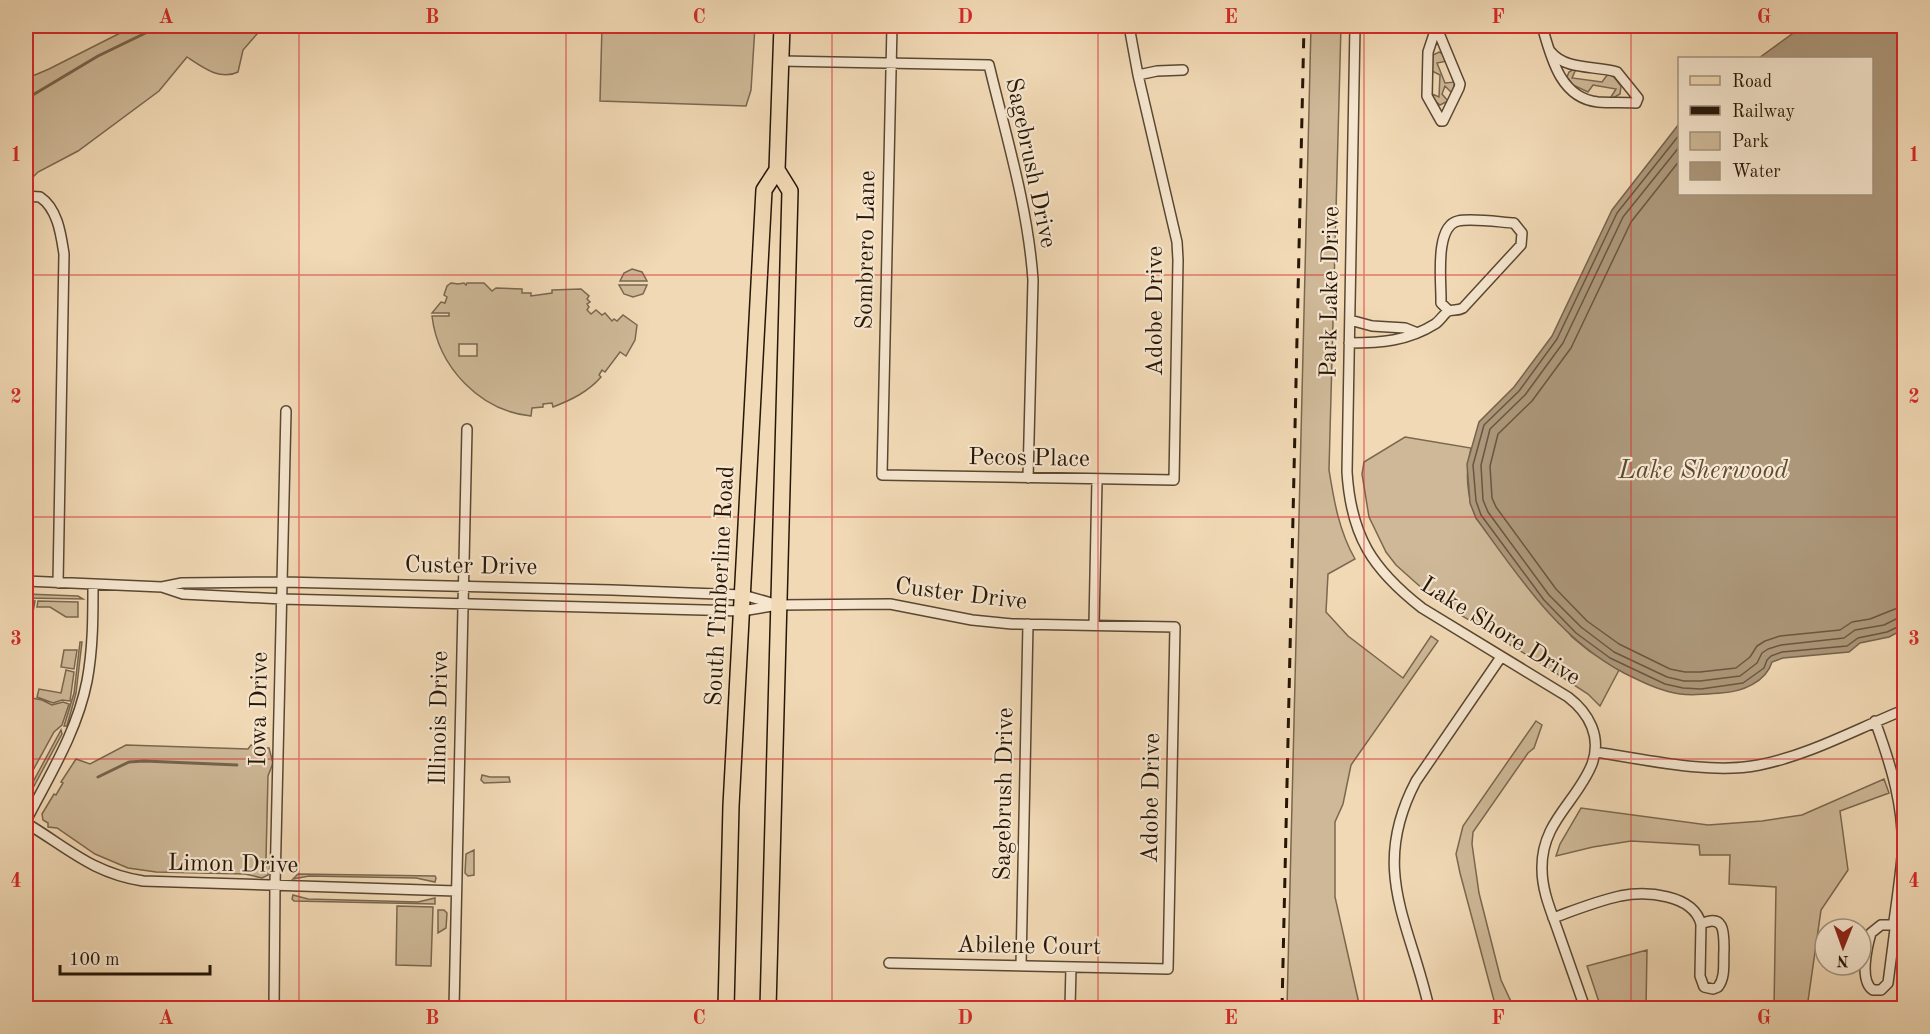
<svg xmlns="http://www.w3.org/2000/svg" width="1930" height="1034" font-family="'Old Standard TT',serif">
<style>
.green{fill:#ceb897;stroke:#7a674f;stroke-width:1.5;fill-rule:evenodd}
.water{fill:#ac977a;stroke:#76634c;stroke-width:1.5}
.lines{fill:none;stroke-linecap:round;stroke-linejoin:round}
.shore{stroke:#695640;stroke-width:1.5}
.stream{stroke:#76634c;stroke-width:3}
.street-casing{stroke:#594732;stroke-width:12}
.primary-casing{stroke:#261607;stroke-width:18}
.street{stroke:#f6e6cf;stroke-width:9}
.primary{stroke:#f1d9b5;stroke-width:15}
.rail{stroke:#261607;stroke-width:3;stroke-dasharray:10 10;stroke-linecap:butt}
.grid{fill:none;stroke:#d62828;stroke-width:1.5;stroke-opacity:0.55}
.labels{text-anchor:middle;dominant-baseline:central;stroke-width:4.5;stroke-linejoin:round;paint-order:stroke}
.street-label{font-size:24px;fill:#261607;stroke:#f6e6cf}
.water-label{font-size:26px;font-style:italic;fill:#5c4a35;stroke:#f6e6cf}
.neatline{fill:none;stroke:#d62828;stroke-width:2}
.grid-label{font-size:20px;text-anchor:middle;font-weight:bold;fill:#d62828}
</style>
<rect width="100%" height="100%" fill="#f1d9b5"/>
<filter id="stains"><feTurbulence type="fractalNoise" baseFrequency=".00333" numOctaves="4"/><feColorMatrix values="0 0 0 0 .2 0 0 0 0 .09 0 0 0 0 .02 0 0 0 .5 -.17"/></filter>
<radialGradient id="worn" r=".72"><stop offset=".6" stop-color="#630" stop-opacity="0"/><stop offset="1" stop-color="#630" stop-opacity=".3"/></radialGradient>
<path class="green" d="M134 26H264L243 50 238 72C220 81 202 67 187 57L159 91 78 151 38 172 26 184V75H35L49 69Z
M602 26H755L751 90 746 106 600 101Z
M1311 26H1341L1329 470C1334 501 1339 531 1355 559L1328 574 1326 612 1348 636 1403 678 1431 636 1438 641 1351 765 1343 804 1335 822V897L1360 1008H1287Z
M1439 52 1443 54 1447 61 1437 63 1445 83 1455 82 1452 93 1445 86 1442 94 1448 101 1440 105 1432 98V94L1439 97 1440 75 1432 71 1433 55Z
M1574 69H1576L1572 78 1602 82 1608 74 1614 77 1621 86 1620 94 1613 98 1611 97 1616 89 1593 85 1588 92 1573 85 1567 77 1569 72Z
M632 269 642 272 647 281H620L624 273Z
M451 283 458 284 464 283 466 285 467 283H484L492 291 496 288 522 289V293H531V296L552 293V290L581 289 589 296 587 299 590 302 587 304 589 307 587 310 591 314 596 310 602 315 605 313 612 321 614 319 617 321 623 315 637 325 635 340 626 356 620 352 605 372 602 370 599 375 601 377C588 392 571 400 553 407L552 403 543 404V407L532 408 531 416C480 411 438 367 432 316H449V313H432L441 302 445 303 447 297 444 295 447 286ZM459 344H477V356H459Z
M619 285H647L643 294 633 297 624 294Z
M1405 437 1471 448C1465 471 1467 496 1476 518L1572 637 1589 651 1619 670 1600 706 1588 694 1542 664 1434 599 1396 565 1386 552 1369 517 1362 474 1364 462Z
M26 594 78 596 83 599 26 598Z
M26 600 35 601 31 623 26 622Z
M38 601 78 602V617H66L50 607H37Z
M80 642H82L76 693 67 726H64L74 693Z
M64 650H77L74 669 61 667Z
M66 670 74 672 70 701 62 700 53 703 37 697 39 689 61 693Z
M32 698 42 700 52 705 63 702 69 704 62 725 54 732 26 783V700Z
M1536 721 1542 725 1534 748 1528 753 1473 832 1472 844 1479 893 1501 980 1514 1008H1496L1460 873 1456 854 1463 826Z
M61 730 62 734 33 788 26 805V795Z
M126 745 248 749 251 745 264 746V748H269L273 763 268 776 266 859 270 866 268 875 262 878 245 874 156 872 128 868 95 854 57 828 48 827V823L43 820 42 814 54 794 56 795 63 783 61 782 76 759 90 764Z
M482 775 490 777H509L510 782 484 783 481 780Z
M1884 779 1889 793 1840 811 1848 870 1821 910 1807 1008H1774L1776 887 1729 884 1730 855H1700L1699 845 1631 841 1593 847 1556 856 1560 844 1581 808 1708 825 1762 821 1802 815Z
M474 850V875L468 876 465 873 466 854Z
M298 874 435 876 436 878 435 882 416 878 309 876 293 879Z
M293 895 308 899 418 902 435 898V904L294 901 292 899Z
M397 906 433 907 431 966 396 965Z
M438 910H444L447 913 446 928 438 933Z
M1647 950 1646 1008H1601L1587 966Z"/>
<path class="water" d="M1803 26H1904V629L1889 637 1860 643 1849 652 1783 658 1772 662C1766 682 1742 692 1721 693 1708 694 1693 696 1680 694 1660 691 1642 682 1624 673 1558 638 1519 577 1476 518L1470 503 1467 464 1479 422 1514 387 1552 336 1612 210 1679 124 1680 194H1872V58H1759Z"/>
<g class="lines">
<path class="shore" d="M1680 134 1617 213 1557 339 1519 391 1484 425 1473 465 1476 501 1481 515 1544 600 1576 633 1610 658 1665 684 1683 688 1701 689 1743 683 1764 668 1767 660 1771 656 1782 652 1847 646 1858 638 1887 632 1904 624
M1680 146 1623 217 1563 343 1525 395 1490 429 1481 465 1483 500 1488 512 1549 595 1581 627 1614 652 1667 677 1684 681H1700L1740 676 1757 663 1762 653 1768 649 1781 645 1844 638 1855 630 1884 625 1898 618 1904 617
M1680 160 1631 222 1571 348 1532 401 1498 434 1490 466 1492 498 1496 507 1556 589 1587 621 1619 644 1670 669 1685 672H1700L1736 668 1750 657 1757 646 1765 641 1780 636 1840 630 1852 622 1870 619 1895 609 1904 608"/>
<path class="stream" d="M26 99 98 56 160 26
M98 777 129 762 144 761 237 765"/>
<defs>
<path id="street" d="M892 26 882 475 1174 480 1178 260 1177 242 1138 75 1129 26
M1355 26 1347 472C1351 536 1372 569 1422 608L1568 697C1589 713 1602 737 1592 764 1577 802 1541 822 1542 869 1542 891 1551 911 1558 931 1567 957 1576 982 1585 1008
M1436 26 1460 84 1459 88 1443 121H1441L1427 96 1428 52 1436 28
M1542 26C1551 57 1560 98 1598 102 1611 103 1623 102 1636 103L1638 98 1617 72C1594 65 1566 71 1550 51
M781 61 989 65C1006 136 1028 207 1033 280L1028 478
M1138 75 1157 71 1183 70
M26 196 40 197C58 209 61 235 64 254L58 583
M1350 320 1372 326 1405 328 1415 332
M1349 343C1381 343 1408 341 1435 324 1440 321 1445 312 1449 311 1453 309 1458 311 1463 308L1521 245 1522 233 1514 223C1499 222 1471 218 1458 221 1435 226 1441 279 1441 298V303L1449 311
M26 581 162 587 182 583 283 582 612 590 743 595 775 604
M162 587 183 594 282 599 742 611 778 605 890 604 972 620 1012 624 1175 627 1168 969 889 963
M1094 625 1097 480
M1875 721C1891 765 1905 809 1902 857 1900 878 1897 900 1894 921L1895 929 1888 983 1881 990H1873C1859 981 1867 947 1871 933L1881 925H1895
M1595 752C1644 759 1710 775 1759 765 1810 755 1856 729 1904 710
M26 821C49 776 77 732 87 681 93 649 93 617 93 584
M26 823C68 848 92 873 143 881L456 891
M1553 918C1575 910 1597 901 1620 896 1646 891 1693 894 1701 924L1700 976 1704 987 1713 989 1718 987C1726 977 1723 962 1724 950 1724 933 1725 913 1701 924
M1021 966 1028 624
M274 1008 275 885 286 411
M454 1008 467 429
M1070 1008 1071 967
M1429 1008C1410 922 1369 870 1416 781L1501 657"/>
<path id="primary" d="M726 1008 731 806 764 190 777 170 782 26
M768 1008 790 191 777 170"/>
</defs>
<use href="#street" class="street-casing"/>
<use href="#primary" class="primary-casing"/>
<use href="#street" class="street"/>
<use href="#primary" class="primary"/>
<path class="rail" d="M1282 1008 1304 26"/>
</g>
<path class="grid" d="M299 26V1008M566 26V1008M832 26V1008M1098 26V1008M1364 26V1008M1631 26V1008M26 275H1904M26 517H1904M26 759H1904"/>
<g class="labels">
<g class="street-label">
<text transform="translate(1030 163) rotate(78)">Sagebrush Drive</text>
<text transform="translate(867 250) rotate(-89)">Sombrero Lane</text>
<text transform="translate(1331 292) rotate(-89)">Park Lake Drive</text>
<text transform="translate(1156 311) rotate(-90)">Adobe Drive</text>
<text transform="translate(1029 459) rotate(1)">Pecos Place</text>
<text transform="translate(471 567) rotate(1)">Custer Drive</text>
<text transform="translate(721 586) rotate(-87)">South Timberline Road</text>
<text transform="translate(961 595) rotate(7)">Custer Drive</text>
<text transform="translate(1500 632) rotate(32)">Lake Shore Drive</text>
<text transform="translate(260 709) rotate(-89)">Iowa Drive</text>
<text transform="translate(440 718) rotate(-89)">Illinois Drive</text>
<text transform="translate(1005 794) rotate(-89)">Sagebrush Drive</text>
<text transform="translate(1152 798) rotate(-89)">Adobe Drive</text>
<text transform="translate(233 865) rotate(1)">Limon Drive</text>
<text transform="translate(1029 947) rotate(1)">Abilene Court</text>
</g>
<g class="water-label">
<text x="1703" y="471">Lake Sherwood</text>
</g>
</g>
<rect width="1930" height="1034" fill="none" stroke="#f1d9b5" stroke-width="66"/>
<rect x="1678" y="57" width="195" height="138" fill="#f6e6cf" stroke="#a3937f" stroke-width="1.5"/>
<rect x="1690" y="76" width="30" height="9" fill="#f1d9b5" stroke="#a3937f" stroke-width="1.5"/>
<text x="1732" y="87" font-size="18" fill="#261607">Road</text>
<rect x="1690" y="106" width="30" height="9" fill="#261607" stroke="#a3937f" stroke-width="1.5"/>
<text x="1732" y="117" font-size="18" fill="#261607">Railway</text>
<rect x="1690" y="132" width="30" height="18" fill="#ceb897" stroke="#a3937f" stroke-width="1.5"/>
<text x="1732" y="147" font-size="18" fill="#261607">Park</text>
<rect x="1690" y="162" width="30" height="18" fill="#ac977a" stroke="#a3937f" stroke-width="1.5"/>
<text x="1732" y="177" font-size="18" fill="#261607">Water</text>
<g transform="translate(1843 947) rotate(181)"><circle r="28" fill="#f6e6cf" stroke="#a3937f" stroke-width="1.5"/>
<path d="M0-4.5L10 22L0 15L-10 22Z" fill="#8f2418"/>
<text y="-9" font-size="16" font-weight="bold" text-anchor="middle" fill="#261607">N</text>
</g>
<path d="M60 965v9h150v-9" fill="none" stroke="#261607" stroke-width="3"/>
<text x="69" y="965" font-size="18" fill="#261607" stroke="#f6e6cf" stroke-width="4.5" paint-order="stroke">100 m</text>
<rect x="33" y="33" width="1864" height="968" class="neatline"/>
<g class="grid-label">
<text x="166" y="23">A</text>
<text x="432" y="23">B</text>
<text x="699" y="23">C</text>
<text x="965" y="23">D</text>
<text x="1231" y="23">E</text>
<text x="1498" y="23">F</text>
<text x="1764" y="23">G</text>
<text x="16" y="161">1</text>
<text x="1914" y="161">1</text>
<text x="16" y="403">2</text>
<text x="1914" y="403">2</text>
<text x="16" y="645">3</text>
<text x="1914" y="645">3</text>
<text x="16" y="887">4</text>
<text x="1914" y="887">4</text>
<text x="166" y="1024">A</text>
<text x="432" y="1024">B</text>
<text x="699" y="1024">C</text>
<text x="965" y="1024">D</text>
<text x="1231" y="1024">E</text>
<text x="1498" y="1024">F</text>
<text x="1764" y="1024">G</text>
</g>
<rect width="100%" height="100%" filter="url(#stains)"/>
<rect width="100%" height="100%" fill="url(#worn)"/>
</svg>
